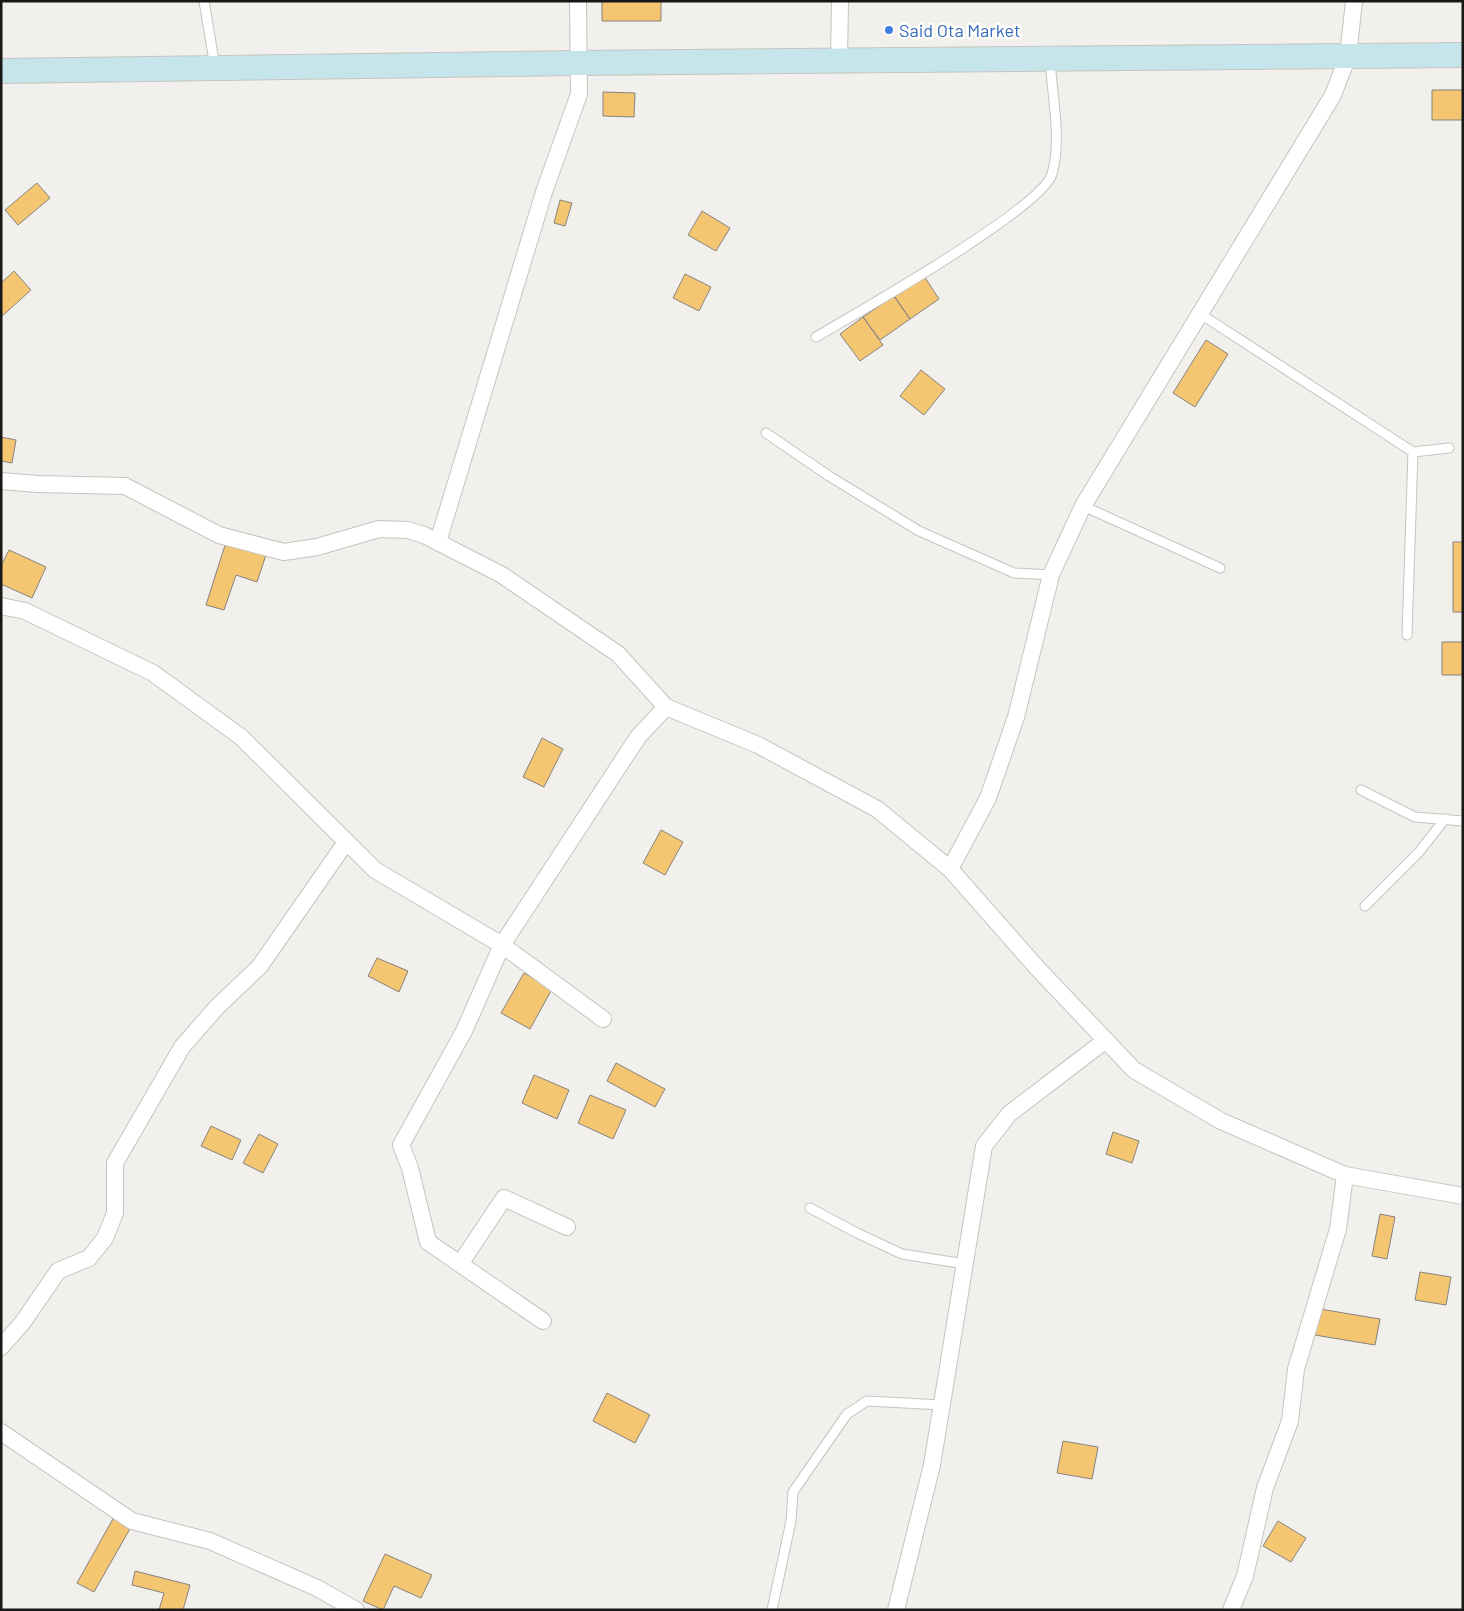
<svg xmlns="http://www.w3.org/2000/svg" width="1464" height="1611" font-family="Barlow,sans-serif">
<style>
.building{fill:#f5c672;stroke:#85837f}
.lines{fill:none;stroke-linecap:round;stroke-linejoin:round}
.lane-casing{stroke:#c6c4c0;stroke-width:11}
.street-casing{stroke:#c6c4c0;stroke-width:18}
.secondary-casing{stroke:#c6c4c0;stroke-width:26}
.lane{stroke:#fff;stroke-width:9}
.street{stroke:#fff;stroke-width:16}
.secondary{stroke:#c6e5eb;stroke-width:24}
.shop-dot{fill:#3f7fe0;stroke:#fffefb;stroke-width:2}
.labels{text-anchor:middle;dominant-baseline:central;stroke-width:5;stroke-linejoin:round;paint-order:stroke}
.shop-label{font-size:18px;fill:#366cbe;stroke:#fffefb;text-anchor:start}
</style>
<rect width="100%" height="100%" fill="#f2f0ec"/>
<path class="building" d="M602 1H661V21H602Z
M1432 90H1463V120H1432Z
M603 92 635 93 634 117 603 116Z
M37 183 50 198 18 225 5 210Z
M560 200 572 203 565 226 554 223Z
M702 211 730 228 716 251 688 235Z
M14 271 31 290 1 317V283Z
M685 274 711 287 699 311 673 298Z
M924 276 939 299 910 319 894 296Z
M894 296 910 319 880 340 863 317Z
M863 317 883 345 860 361 840 334Z
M1206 340 1228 354 1195 407 1173 393Z
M921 370 945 389 924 415 900 396Z
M1 437 16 440 12 463 1 461Z
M226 542 266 555 257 582 236 575 224 610 206 605Z
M1453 542H1463V612H1453Z
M9 550 46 567 32 598 1 584V566Z
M1442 642H1463V675H1442Z
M542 738 563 749 544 787 523 777Z
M661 830 683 842 665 875 643 863Z
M377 958 408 971 399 992 368 976Z
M524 973 552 989 530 1029 501 1013Z
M616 1063 665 1089 655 1107 607 1081Z
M534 1075 569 1090 557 1119 522 1103Z
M590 1095 626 1110 613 1139 578 1123Z
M211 1126 241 1140 232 1160 201 1146Z
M1113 1132 1139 1141 1132 1163 1106 1154Z
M259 1134 278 1144 263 1173 243 1163Z
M1380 1214 1395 1217 1387 1259 1372 1256Z
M1420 1272 1451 1277 1446 1305 1415 1300Z
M1320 1309 1380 1319 1375 1345 1315 1335Z
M607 1393 650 1415 635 1443 593 1421Z
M1063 1441 1098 1447 1092 1479 1057 1473Z
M114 1517 131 1527 94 1592 77 1583Z
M1278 1521 1306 1538 1291 1562 1263 1546Z
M385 1554 432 1575 421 1598 394 1586 383 1610 363 1601Z
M135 1571 190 1585 183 1610H159L164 1593 132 1585Z"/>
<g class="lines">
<defs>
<path id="lane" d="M204 1 215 67
M1199 313 1413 452 1407 635
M816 337C857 313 1041 209 1052 174 1062 141 1052 94 1050 60
M766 433 829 476 919 531 1014 573 1051 575
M1413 452 1449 448
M1083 506 1220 568
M1361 790 1415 817 1463 821
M1365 906 1419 852 1445 819
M810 1208 857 1233 902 1254 965 1264
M772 1610 791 1521 793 1492 847 1414 867 1401 942 1405"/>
<path id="street" d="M839 61 840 1
M1 481 38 484 125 486 219 535 284 552 317 547 379 529 408 530 424 535 502 575 618 654 666 707 758 745 877 809 950 869 1040 971 1134 1070 1221 1121 1345 1175 1463 1196
M438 542 544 192 579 94 578 1
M1 606 25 611 153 673 241 737 375 870 502 945 638 737 666 707
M950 869 988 798 1016 717 1051 575 1083 506 1333 95 1348 56 1354 1
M460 1264 504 1198 567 1227
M543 1321 428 1242 410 1168 401 1145 464 1031 502 945 603 1019
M1 1347 23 1322 58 1271 89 1258 105 1238 115 1213V1163L182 1047 217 1007 260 966 346 842
M1 1432 132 1521 210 1541 317 1588 356 1610
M896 1610 932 1465 984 1146 1009 1114 1106 1040
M1231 1610 1245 1576 1265 1488 1290 1421 1296 1369 1338 1229 1345 1175"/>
<path id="secondary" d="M1 71 577 63 1463 55"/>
</defs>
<use href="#lane" class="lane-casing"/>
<use href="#street" class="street-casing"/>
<use href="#secondary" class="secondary-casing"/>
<use href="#lane" class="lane"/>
<use href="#street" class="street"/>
<use href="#secondary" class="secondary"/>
</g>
<circle class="shop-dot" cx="889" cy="30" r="5"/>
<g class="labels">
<g class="shop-label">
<text x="899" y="30">Said Ota Market</text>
</g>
</g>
<rect width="1464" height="1611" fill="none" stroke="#191817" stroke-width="5"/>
</svg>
